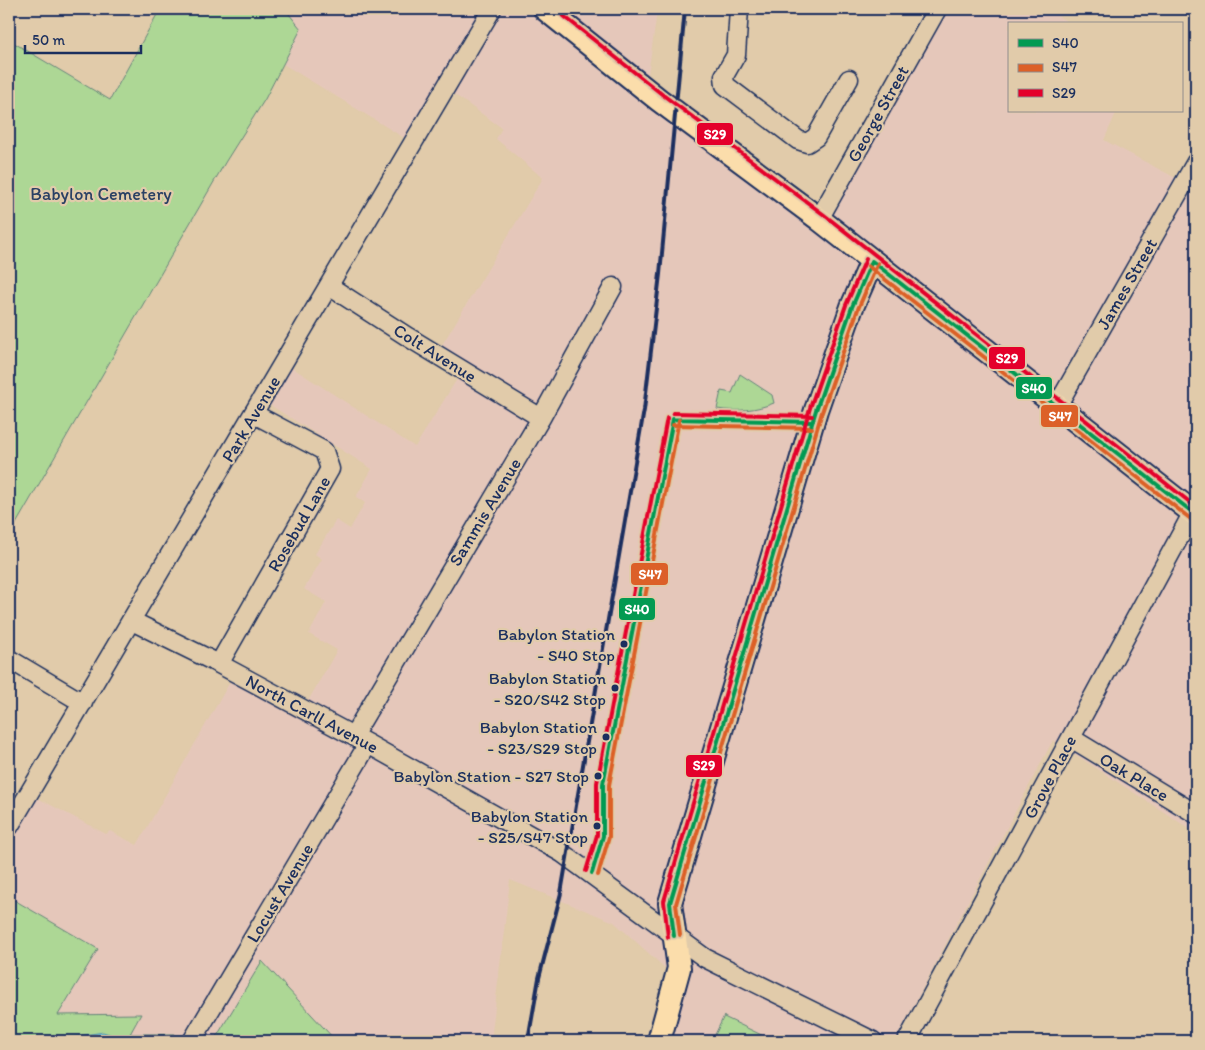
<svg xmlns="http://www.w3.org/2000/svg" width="1205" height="1050" font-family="Itim,sans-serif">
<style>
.built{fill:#e5c7ba}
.green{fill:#add795;stroke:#64837a}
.water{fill:#81d1dd;stroke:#5890aa}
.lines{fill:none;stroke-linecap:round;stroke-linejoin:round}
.minor-casing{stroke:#1b2f5e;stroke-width:21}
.major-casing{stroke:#1b2f5e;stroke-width:26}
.minor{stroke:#e1cbaa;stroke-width:18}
.major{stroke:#fbddab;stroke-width:22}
.rail{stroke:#1b2f5e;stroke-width:4}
.bus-1-casing{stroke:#e1cbaa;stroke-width:8}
.bus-2-casing{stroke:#e1cbaa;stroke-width:8}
.bus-3-casing{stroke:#e1cbaa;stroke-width:8}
.bus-1{stroke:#039a52;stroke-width:4}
.bus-2{stroke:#dc6028;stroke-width:4}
.bus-3{stroke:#e4002b;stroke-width:4}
.bus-dot{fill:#1b2f5e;stroke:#e1cbaa;stroke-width:2}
.labels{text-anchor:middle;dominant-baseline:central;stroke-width:4.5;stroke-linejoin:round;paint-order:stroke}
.bus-label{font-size:17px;fill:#1b2f5e;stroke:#e1cbaa;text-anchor:end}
.street-label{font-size:18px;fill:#1b2f5e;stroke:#e1cbaa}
.park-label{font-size:18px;fill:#2a4064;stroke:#e1cbaa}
.line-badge{stroke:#e1cbaa;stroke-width:2}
.badge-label{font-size:14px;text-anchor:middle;font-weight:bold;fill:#fff}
</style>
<rect width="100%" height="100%" fill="#e1cbaa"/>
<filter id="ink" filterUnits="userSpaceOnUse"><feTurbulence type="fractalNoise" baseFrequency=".02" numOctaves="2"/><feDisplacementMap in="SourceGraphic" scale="10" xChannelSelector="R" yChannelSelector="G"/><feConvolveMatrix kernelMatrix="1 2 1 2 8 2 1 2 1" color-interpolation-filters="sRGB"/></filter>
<g filter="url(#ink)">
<path class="built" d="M285 9H640V13L657 12 647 82 819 216 936 9H1046L1072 24H1009V111H1117L1104 140 1189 185 1196 170V833L1053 740 895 1041H669L684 985 614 922 510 880 491 1041H336L262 961 214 1041 175 1034 130 1035 141 1014 58 1015 97 949 9 897V826L28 793 106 834 110 831 137 845 231 680 300 715 337 650 309 634 326 602 304 589 322 559 315 554 336 520 350 529 365 503 356 497 372 469 262 400 285 363 415 447 462 371 434 358 543 178 496 139 502 128 445 88 411 142 283 64 301 29Z"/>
<path class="green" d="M160 9H285L301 29 265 99 226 161 9 536V40L110 100Z
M740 374 772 395 774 403C757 410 736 412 717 409L721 391 732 393Z
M9 897 98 949 58 1015 141 1014 130 1034H175L171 1041H9Z
M262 961 336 1041H214Z
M724 1016V1017L774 1041H712Z"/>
<path class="water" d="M103 1032 131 1041H9L56 1040Z"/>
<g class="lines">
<defs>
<path id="minor" d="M739 9 736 55 724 76 725 85 798 140 807 143 816 137 849 79
M819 219 937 9
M329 286 408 337 541 418
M1057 406 1196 162
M132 621 219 664 368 744 562 853 705 958 873 1041
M9 659 83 703
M219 664 330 469 324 451 254 414
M353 736 541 418 613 287
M1071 738 1196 814
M9 827 492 9
M192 1041 368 744
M907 1041 1193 512"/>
<path id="major" d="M545 9 659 100 819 219 1196 515
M659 1041 679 968 670 903 816 410 852 307 872 261"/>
</defs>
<use href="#minor" class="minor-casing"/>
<use href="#major" class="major-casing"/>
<use href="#minor" class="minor"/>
<use href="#major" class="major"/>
<path class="rail" d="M528 1041 539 978 561 893 644 410 660 274 685 9"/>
<defs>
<path id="bus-1" d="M872 261 1196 515
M673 419 812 422
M592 873 603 836V784L673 419
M674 936 670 903 816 410 852 307 872 261"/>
<path id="bus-2" d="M868 266 1192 520
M673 425 812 428
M598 875 609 837V785L679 420
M680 935 676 904 822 412 858 309 878 263"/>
<path id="bus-3" d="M555 9 663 95 823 214 1196 507
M673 413 812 416
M586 871 597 835V783L667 418
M668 937 664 901 810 408 846 305 866 259"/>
</defs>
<use href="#bus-1" class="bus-1-casing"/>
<use href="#bus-2" class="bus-2-casing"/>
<use href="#bus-3" class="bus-3-casing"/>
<use href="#bus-1" class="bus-1"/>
<use href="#bus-2" class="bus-2"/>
<use href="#bus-3" class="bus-3"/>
</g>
</g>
<g class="bus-dot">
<circle cx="624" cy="644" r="4.5"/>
<circle cx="615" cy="688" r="4.5"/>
<circle cx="606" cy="737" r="4.5"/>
<circle cx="598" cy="776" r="4.5"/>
<circle cx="597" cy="826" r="4.5"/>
</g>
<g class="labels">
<g class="bus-label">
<text x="615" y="634">Babylon Station<tspan x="615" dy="21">- S40 Stop</tspan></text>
<text x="606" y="678">Babylon Station<tspan x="606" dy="21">- S20/S42 Stop</tspan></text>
<text x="597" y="727">Babylon Station<tspan x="597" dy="21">- S23/S29 Stop</tspan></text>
<text x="589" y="776">Babylon Station - S27 Stop</text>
<text x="588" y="816">Babylon Station<tspan x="588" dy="21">- S25/S47 Stop</tspan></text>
</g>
<g class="street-label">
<text transform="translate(878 114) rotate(-61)">George Street</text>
<text transform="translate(1127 284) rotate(-60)">James Street</text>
<text transform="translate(435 353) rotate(32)">Colt Avenue</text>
<text transform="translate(251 419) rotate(-59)">Park Avenue</text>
<text transform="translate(485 512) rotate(-59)">Sammis Avenue</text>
<text transform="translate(299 524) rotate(-60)">Rosebud Lane</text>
<text transform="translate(312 714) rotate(28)">North Carll Avenue</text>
<text transform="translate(1050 777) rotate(-62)">Grove Place</text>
<text transform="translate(1134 777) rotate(31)">Oak Place</text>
<text transform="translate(280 893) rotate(-59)">Locust Avenue</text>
</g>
<g class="park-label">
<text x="101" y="194">Babylon Cemetery</text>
</g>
</g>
<g class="line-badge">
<rect x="696" y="122" width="38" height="24" rx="5" fill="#e4002b"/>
<rect x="988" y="346" width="38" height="24" rx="5" fill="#e4002b"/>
<rect x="1015" y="376" width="38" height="24" rx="5" fill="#039a52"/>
<rect x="1040" y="404" width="39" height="24" rx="5" fill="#dc6028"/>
<rect x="630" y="562" width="39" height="24" rx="5" fill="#dc6028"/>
<rect x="618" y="597" width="38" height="24" rx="5" fill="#039a52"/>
<rect x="685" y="754" width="38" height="24" rx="5" fill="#e4002b"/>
</g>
<g class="badge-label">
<text x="715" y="139">S29</text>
<text x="1007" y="363">S29</text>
<text x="1034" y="393">S40</text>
<text x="1060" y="421">S47</text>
<text x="650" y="579">S47</text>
<text x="637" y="614">S40</text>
<text x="704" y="770">S29</text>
</g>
<rect width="1205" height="1050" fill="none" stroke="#e1cbaa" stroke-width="30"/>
<rect x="15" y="15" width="1175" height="1020" fill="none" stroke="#1b2f5e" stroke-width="2" filter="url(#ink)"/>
<rect x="1008" y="22" width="175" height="90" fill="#e1cbaa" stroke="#928d8c"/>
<rect x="1018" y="39" width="25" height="8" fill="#039a52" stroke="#928d8c"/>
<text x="1052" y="48" font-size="15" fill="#1b2f5e">S40</text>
<rect x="1018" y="64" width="25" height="8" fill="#dc6028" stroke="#928d8c"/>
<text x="1052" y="72" font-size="15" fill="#1b2f5e">S47</text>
<rect x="1018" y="89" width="25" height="8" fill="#e4002b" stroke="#928d8c"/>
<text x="1052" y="98" font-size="15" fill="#1b2f5e">S29</text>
<path d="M25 45v8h116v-8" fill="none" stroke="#1b2f5e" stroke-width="2.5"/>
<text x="32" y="45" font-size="15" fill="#1b2f5e" stroke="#e1cbaa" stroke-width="4" paint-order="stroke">50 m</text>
</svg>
